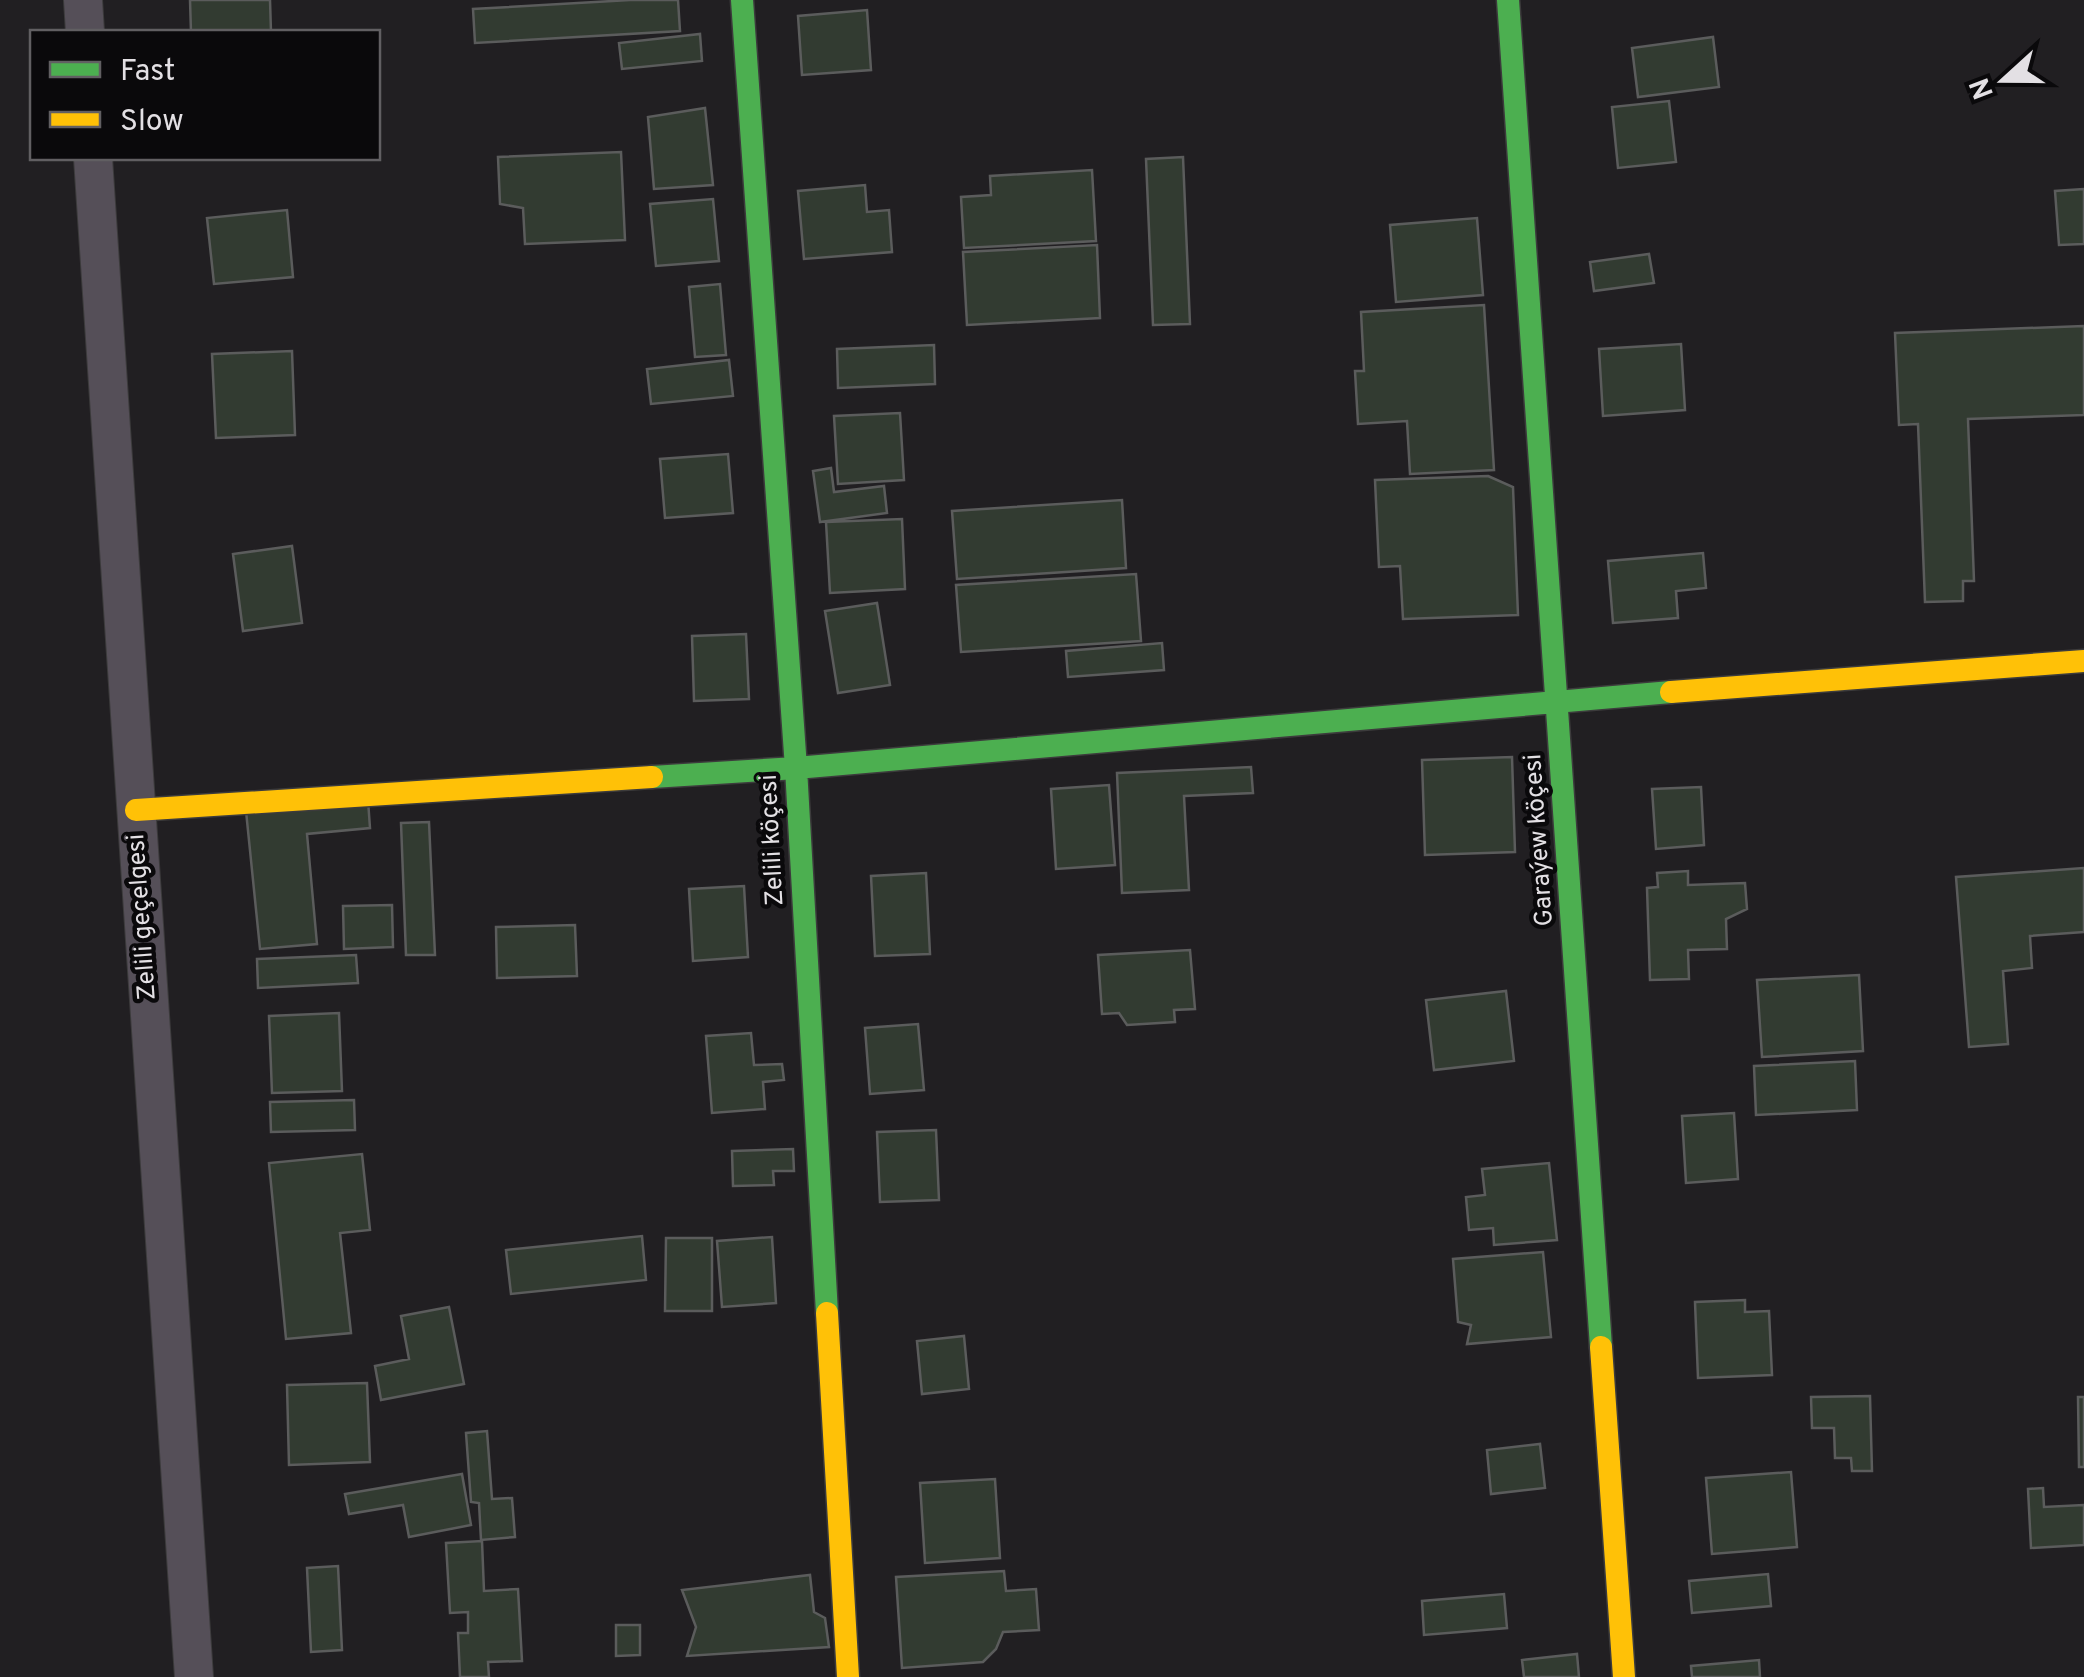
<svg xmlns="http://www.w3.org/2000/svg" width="2084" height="1677" font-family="Overpass,sans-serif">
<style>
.building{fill:#323b31;stroke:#5b5c5c;stroke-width:2.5}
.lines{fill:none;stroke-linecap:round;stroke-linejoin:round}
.street-casing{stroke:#3c3b3c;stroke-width:40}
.fast-casing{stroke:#3c3b3c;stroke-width:25}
.slow-casing{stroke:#3c3b3c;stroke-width:25}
.street{stroke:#554f58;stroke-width:38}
.fast{stroke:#4caf50;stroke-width:22}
.slow{stroke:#ffc107;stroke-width:22}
.labels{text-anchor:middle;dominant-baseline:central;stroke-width:9;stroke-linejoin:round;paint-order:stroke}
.street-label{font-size:25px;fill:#e3e0e4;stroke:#0a090b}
</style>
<rect width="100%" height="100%" fill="#211f22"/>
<path class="building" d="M190 0H270L271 32H191Z
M630 0H678L680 31 475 43 473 9Z
M867 10 871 70 802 75 798 16Z
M700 34 702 61 622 69 619 43Z
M1713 37 1719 87 1638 97 1632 48Z
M1669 101 1676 162 1618 168 1612 107Z
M705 108 713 185 654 189 648 117Z
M621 152 625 240 525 244 523 208 500 204 498 157Z
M1183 157 1190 324 1153 325 1146 159Z
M1092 170 1096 241 964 248 961 197 991 195 990 176Z
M865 185 867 212 889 210 892 252 804 259 798 191Z
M2084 189V244L2059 245 2055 191Z
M713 199 719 261 656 266 650 204Z
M287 210 293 277 214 284 207 218Z
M1477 218 1483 295 1396 302 1390 225Z
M1097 245 1100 318 967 325 963 252Z
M1649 254 1654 283 1594 291 1590 262Z
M720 284 726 355 695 357 689 287Z
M1484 305 1494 470 1410 474 1407 421 1358 424 1355 371H1364L1361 312Z
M2084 326V415L1968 419 1974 581H1963V601L1925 602 1918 424 1899 425 1895 333Z
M1681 344 1685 410 1603 416 1599 349Z
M934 345 935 384 838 388 837 349Z
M292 351 295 435 216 438 212 354Z
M729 360 733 396 651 404 647 369Z
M900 413 904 480 838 484 834 416Z
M728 454 733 513 665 518 660 459Z
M831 468 834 492 884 486 887 513 820 522 813 471Z
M1488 476 1513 487 1518 615 1403 619 1400 566 1379 567 1375 480Z
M1122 500 1126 568 957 579 952 511Z
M902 519 905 589 830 593 826 522Z
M292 546 302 623 243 631 233 554Z
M1703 553 1706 588 1676 591 1678 618 1613 623 1608 561Z
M1136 574 1141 641 961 652 956 585Z
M877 603 890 685 838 693 825 611Z
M746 634 749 699 694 701 692 636Z
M1162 643 1164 670 1068 677 1066 651Z
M1512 757 1515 852 1425 855 1422 760Z
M1251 767 1253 793 1184 796 1189 890 1122 893 1117 773Z
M1109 785 1115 865 1056 869 1051 789Z
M1701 787 1704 845 1656 849 1652 789Z
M368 800 370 828 307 834 317 944 260 949 246 811Z
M429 822 435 955H406L401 823Z
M2084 868V932L2030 936 2032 968 2003 971 2008 1044 1969 1047 1956 877Z
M1688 871V885L1745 883 1747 909 1726 919 1727 949 1688 950 1689 979 1650 980 1647 888 1658 887 1657 873Z
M926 873 930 954 875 956 871 876Z
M744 886 748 957 693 961 689 889Z
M392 905 393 947 344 949 343 906Z
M575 925 577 976 497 978 496 927Z
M1190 950 1195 1009 1174 1010 1175 1022 1127 1025 1119 1013 1102 1014 1098 955Z
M356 955 358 983 258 988 257 959Z
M1859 975 1863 1051 1762 1057 1757 980Z
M1506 991 1514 1061 1434 1070 1426 1000Z
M339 1013 342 1091 272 1093 269 1016Z
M918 1024 924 1090 870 1094 865 1028Z
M751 1033 754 1065 782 1064 784 1080 763 1082 765 1109 712 1113 706 1036Z
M1855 1061 1857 1110 1756 1115 1754 1066Z
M354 1100 355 1130 271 1132 270 1102Z
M1734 1113 1738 1179 1686 1183 1682 1116Z
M936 1130 939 1200 880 1202 877 1132Z
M793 1149 794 1171H773L774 1185 733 1186 732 1151Z
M362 1154 370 1230 340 1233 351 1333 286 1339 269 1163Z
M1549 1163 1557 1240 1494 1245 1493 1228 1469 1230 1466 1197 1485 1195 1482 1169Z
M642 1236 646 1280 511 1294 506 1250Z
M772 1237 776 1303 722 1307 717 1241Z
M666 1238H712V1311H665Z
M1543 1252 1551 1337 1467 1344 1471 1325 1458 1322 1453 1259Z
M1745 1300V1312L1769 1311 1772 1375 1698 1378 1695 1302Z
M449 1307 464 1384 381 1400 375 1366 409 1359 401 1316Z
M964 1336 969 1389 922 1394 917 1341Z
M367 1383 370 1462 289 1465 287 1385Z
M1870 1396 1872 1471H1852L1851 1458H1835L1834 1428H1812L1811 1397Z
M2078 1397H2084V1467H2079Z
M487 1431 492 1499 512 1498 515 1537 481 1540 479 1503 471 1502 466 1433Z
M1540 1444 1545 1488 1491 1494 1487 1450Z
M1791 1472 1797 1547 1712 1554 1706 1478Z
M462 1474 471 1525 409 1537 403 1505 349 1514 345 1494Z
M995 1479 1000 1558 925 1563 920 1483Z
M2043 1488 2044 1507 2084 1505V1545L2031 1548 2028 1489Z
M482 1541 484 1591 518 1589 522 1661 488 1662 489 1677H460L458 1633H468V1612L450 1613 446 1543Z
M338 1566 342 1650 311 1652 307 1568Z
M1004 1571 1006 1591 1036 1589 1039 1630 1003 1632 996 1649 983 1662 902 1668 896 1577Z
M1768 1574 1771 1606 1692 1613 1689 1581Z
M810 1575 814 1612 825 1618 829 1647 687 1656 696 1627 682 1590Z
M1504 1594 1507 1628 1424 1635 1422 1601Z
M616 1625H640V1655L616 1656Z
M1577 1654 1579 1677H1524L1522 1660Z
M1759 1660 1760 1677H1692L1691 1666Z"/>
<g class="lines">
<defs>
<path id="street" d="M83 0 85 32
M93 158 194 1677"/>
<path id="fast" d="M742 0 796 768 827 1313
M1508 0 1601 1347
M652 777 796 768 1671 692"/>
<path id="slow" d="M1671 692 2084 661
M136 810 652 777
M827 1313 848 1677
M1601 1347 1624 1677"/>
</defs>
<use href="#street" class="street-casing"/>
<use href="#fast" class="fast-casing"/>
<use href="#slow" class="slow-casing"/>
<use href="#street" class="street"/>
<use href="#fast" class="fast"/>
<use href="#slow" class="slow"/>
</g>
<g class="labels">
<g class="street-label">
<text transform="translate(773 840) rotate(-93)">Zelili köçesi</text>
<text transform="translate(1540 840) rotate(-94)">Garaýew köçesi</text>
<text transform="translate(143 917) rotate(-94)">Zelili geçelgesi</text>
</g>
</g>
<rect x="30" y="30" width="350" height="130" fill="#0a090b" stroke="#615f62" stroke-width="2.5"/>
<rect x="50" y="62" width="50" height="15" fill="#4caf50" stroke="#615f62" stroke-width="2.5"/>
<text x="120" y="80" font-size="30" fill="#e3e0e4">Fast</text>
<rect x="50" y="112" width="50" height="15" fill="#ffc107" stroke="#615f62" stroke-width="2.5"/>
<text x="120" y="130" font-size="30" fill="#e3e0e4">Slow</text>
<g transform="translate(2004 80) rotate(249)" stroke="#0a090b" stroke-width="8" paint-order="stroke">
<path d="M0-8L18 38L0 25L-18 38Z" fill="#e3e0e4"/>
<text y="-15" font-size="28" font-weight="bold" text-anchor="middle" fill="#e3e0e4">N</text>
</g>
</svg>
